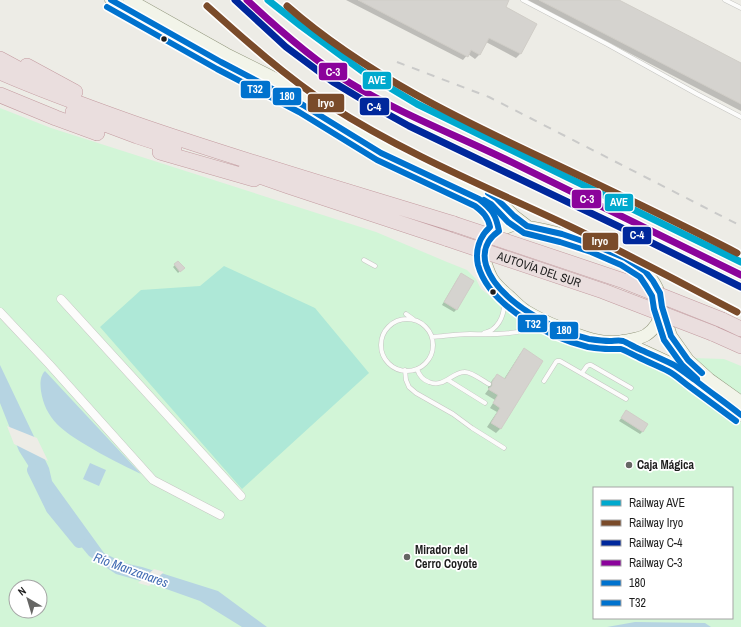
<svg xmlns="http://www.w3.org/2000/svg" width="741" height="627" font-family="'Archivo Narrow',sans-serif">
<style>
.park{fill:#d2f5d7;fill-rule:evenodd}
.pitch{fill:#aee8d7}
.water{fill:#b6d4e2}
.pier{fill:#edece6}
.shadow{fill:#0003}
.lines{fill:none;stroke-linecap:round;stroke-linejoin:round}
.river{stroke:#b6d4e2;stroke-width:12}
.building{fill:#d5d3cf;stroke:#d0cdc7}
.lane-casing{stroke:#c5c5c2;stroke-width:5}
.street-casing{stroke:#c5c5c2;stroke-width:9}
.secondary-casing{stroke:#92977d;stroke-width:13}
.highway-casing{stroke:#c49ca1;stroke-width:16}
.lane{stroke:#fcfcfb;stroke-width:4}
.street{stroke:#fcfcfb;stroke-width:8}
.secondary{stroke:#f2f4e9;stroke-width:12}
.highway{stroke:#eadede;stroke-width:15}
.rail{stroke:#cacac9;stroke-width:2;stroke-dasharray:8 8;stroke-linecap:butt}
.highway-bridge-casing{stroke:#c49ca1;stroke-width:16;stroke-linecap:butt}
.highway-bridge{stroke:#eadede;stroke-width:15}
.bus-1-casing{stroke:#fff;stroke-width:9}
.bus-2-casing{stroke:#fff;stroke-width:9}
.bus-1{stroke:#0072ce;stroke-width:6}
.bus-2{stroke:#0072ce;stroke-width:6}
.rail-1-casing{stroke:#fff;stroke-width:10}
.rail-2-casing{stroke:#fff;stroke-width:10}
.rail-3-casing{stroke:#fff;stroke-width:10}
.rail-4-casing{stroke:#fff;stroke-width:10}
.rail-1{stroke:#00a9ce;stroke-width:7}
.rail-2{stroke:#7a4b2a;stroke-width:7}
.rail-3{stroke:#00289c;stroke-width:7}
.rail-4{stroke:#8b039b;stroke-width:7}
.bus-dot{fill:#1e1e1e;stroke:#fff;stroke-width:1.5}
.poi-dot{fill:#666664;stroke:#fff;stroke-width:1.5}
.labels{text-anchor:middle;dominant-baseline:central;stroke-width:3.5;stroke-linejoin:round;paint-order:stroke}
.street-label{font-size:12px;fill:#1e1e1e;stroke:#fff}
.poi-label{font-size:12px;font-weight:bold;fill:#1e1e1e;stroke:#fff;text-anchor:start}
.water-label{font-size:13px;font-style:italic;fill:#436db4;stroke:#fff}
.line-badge{stroke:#fff;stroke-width:1.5}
.badge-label{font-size:11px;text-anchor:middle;font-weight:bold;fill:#fff}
</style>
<rect width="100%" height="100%" fill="#edece6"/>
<path class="park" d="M0 108 51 128 376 232 447 262 467 270 476 279 481 289 528 325 629 356 724 359 741 366V627H0ZM594 488H732V618H594ZM16 587H40V611H16Z"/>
<path class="pitch" d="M224 266 315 308 369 373 242 489 100 327 141 290 200 286Z"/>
<path class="water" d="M0 365 49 468 52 481 104 553 124 563 142 567 218 591 267 627H242L200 601 155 585 116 574 89 556 74 538 19 451 0 403Z
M45 371 141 474C122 465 104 456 86 445 64 432 45 419 41 391 40 384 40 376 45 371Z
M90 463 106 470 99 486 83 479Z
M635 622 705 623 711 627H607Z"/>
<path class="pier" d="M7 426 37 438 48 461 14 444Z
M154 569 164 572 149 586 138 583Z"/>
<path class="shadow" d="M346 0H508L505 7 536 24 520 54 516 58 486 42 479 55 475 59 468 54 463 60Z
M527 0H617L741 64V111Z
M178 262 183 268 178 273 173 267Z
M461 275 457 309 454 312 442 305 458 278Z
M524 350 542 361 500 429 496 433 487 427 497 412 490 408 495 400 485 394 488 390V387L493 379 498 375 504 379 520 354Z
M626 412 643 431 640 434 619 421Z"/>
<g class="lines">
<path class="river" d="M33 470 52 509 79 542"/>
</g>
<path class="building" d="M358 0H509L506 7 537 24 521 54 489 38 480 55 471 50 468 57Z
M539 0H619L693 38 741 63V104Z
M178 261 185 268 180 272 174 264Z
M461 273 474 281 457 310 444 302Z
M524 348 543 361 501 429 491 423 500 408 493 403 498 395 488 389 492 386V382L497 374 505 379Z
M626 410 648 424 643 432 621 418Z"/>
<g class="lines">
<defs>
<path id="lane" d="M523 0 607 44 697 94 741 117
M725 0 741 8
M364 260 375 266
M406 314 413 319
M381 345a26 26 0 1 1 52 0a26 26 0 1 1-52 0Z
M484 333C487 332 491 331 493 329 503 321 506 307 503 295
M432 337C445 336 458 334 470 334 497 335 519 334 545 325
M417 369C419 375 423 380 429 382 444 388 451 373 464 372 471 371 483 381 489 384
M405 370 406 380 409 387 416 393 453 414 472 428 504 448
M582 373 587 366 589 365H591L631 388
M448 380 485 403
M544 381 556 362 557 361H560L626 399"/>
<path id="street" d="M61 299 241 496
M0 312 49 364 153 480 220 515"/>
<path id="secondary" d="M111 0 221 62 303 105 361 141 381 153 479 199C493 209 496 213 499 231 505 228 510 225 516 225 522 225 528 227 534 228 551 231 568 236 584 241 610 251 655 266 660 298 661 302 662 306 661 310 660 320 655 329 646 335 641 338 634 339 629 340 604 346 581 337 559 327 548 323 536 317 526 311 520 307 515 302 510 297 504 292 498 287 493 280 489 274 487 267 485 261
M130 0 226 54 282 82 366 132 387 144 419 160 485 190 496 198 514 216 527 226
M662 308 671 336 688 360 709 379 741 402
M622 341 674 365 741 415"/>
<path id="highway" d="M0 59 26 73 34 76
M27 66 75 92
M0 72C43 91 88 107 133 123 239 160 347 191 454 224
M0 95 56 118 97 133
M73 112 137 136 174 148
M160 152 254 179
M245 171 288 186 448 239
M722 320 741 329
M712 333 741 346"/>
</defs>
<use href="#lane" class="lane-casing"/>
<use href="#street" class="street-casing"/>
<use href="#secondary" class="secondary-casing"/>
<use href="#highway" class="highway-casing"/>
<use href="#lane" class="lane"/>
<use href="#street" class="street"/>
<use href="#secondary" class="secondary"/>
<use href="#highway" class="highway"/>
<path class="rail" d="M397 62 489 97 741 226"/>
<defs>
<g id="highway-bridge">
<path d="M454 224 624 281 722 320"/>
<path id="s1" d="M448 239 603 291 712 333"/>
</g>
</defs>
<use href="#highway-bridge" class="highway-bridge-casing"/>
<use href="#highway-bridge" class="highway-bridge"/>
<defs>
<path id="bus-1" d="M111 0 221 62 303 105 381 153 479 199C492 209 496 215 499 231 487 239 482 251 486 265 497 301 555 331 589 339 596 340 603 341 610 341 614 341 619 340 623 341 628 343 634 347 639 349 650 354 662 359 672 364 680 368 687 375 695 380 710 392 726 403 741 415
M488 193 496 198 514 216 527 226 562 234 594 245 625 258 645 271 653 281 660 293 662 307 671 336 688 360 702 373"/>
<path id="bus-2" d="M107 7 217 69 299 112 377 160 475 206C483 212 488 217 490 227 479 237 475 251 478 265 489 306 550 338 588 347 595 348 602 349 609 349 613 349 618 349 621 349 627 351 633 355 638 357 648 362 658 366 668 371 676 375 683 382 690 387 705 398 721 410 736 421
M484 200 491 204 508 222 524 233 560 242 591 252 621 265 640 277 646 286 652 296 654 309 664 340 682 365 697 379"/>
</defs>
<use href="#bus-1" class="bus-1-casing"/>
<use href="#bus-2" class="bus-2-casing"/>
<use href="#bus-1" class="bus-1"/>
<use href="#bus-2" class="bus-2"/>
<defs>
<path id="rail-1" d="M268 0 301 26 362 71 417 104 741 262"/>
<path id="rail-2" d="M207 6C246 41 285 76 329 105 404 153 486 187 567 225 624 252 681 283 737 312
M287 6C366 75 461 120 555 164 616 193 677 222 737 253"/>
<path id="rail-3" d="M235 0 286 47 333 82 373 106 409 126 622 228 741 287"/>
<path id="rail-4" d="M247 0C279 30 313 60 350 83 399 113 453 134 505 159 584 198 663 236 741 275"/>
</defs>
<use href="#rail-1" class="rail-1-casing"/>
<use href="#rail-2" class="rail-2-casing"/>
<use href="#rail-3" class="rail-3-casing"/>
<use href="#rail-4" class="rail-4-casing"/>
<use href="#rail-1" class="rail-1"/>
<use href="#rail-2" class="rail-2"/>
<use href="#rail-3" class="rail-3"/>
<use href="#rail-4" class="rail-4"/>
</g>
<g class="bus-dot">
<circle cx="164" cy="39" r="3.5"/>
<circle cx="493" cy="292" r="3.5"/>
</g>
<g class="poi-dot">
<circle cx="629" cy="465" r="4"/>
<circle cx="407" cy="557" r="4"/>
</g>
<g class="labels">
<g class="street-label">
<text stroke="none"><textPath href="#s1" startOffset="96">AUTOVÍA DEL SUR</textPath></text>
</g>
<g class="poi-label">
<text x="637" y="465">Caja Mágica</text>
<text x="415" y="550">Mirador del<tspan x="415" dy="14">Cerro Coyote</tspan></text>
</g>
<g class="water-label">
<text transform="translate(131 570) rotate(20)">Río Manzanares</text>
</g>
</g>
<g class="line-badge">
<rect x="318" y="62" width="30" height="19" rx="4" fill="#8b039b"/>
<rect x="362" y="71" width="30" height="19" rx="4" fill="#00a9ce"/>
<rect x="240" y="80" width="31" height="19" rx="4" fill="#0072ce"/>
<rect x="272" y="87" width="30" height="19" rx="4" fill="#0072ce"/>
<rect x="307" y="93" width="38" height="20" rx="4" fill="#7a4b2a"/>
<rect x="359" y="97" width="31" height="19" rx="4" fill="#00289c"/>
<rect x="571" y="189" width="31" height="20" rx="4" fill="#8b039b"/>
<rect x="604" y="193" width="30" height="19" rx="4" fill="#00a9ce"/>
<rect x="622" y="226" width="30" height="19" rx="4" fill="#00289c"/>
<rect x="582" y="232" width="37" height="19" rx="4" fill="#7a4b2a"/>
<rect x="517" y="314" width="31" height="19" rx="4" fill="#0072ce"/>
<rect x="549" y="321" width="30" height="19" rx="4" fill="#0072ce"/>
</g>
<g class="badge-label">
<text x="333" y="76">C-3</text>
<text x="377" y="84">AVE</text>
<text x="255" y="93">T32</text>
<text x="287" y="100">180</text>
<text x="326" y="107">Iryo</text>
<text x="374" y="111">C-4</text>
<text x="587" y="203">C-3</text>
<text x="619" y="206">AVE</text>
<text x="637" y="239">C-4</text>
<text x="600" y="245">Iryo</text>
<text x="533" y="328">T32</text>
<text x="564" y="334">180</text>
</g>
<rect x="593" y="487" width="140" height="132" fill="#ffffff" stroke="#a5a5a5"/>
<rect x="601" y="500" width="20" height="6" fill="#00a9ce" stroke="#a5a5a5"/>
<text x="629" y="507" font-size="12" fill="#1e1e1e">Railway AVE</text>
<rect x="601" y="520" width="20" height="6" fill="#7a4b2a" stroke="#a5a5a5"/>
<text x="629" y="527" font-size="12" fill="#1e1e1e">Railway Iryo</text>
<rect x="601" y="540" width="20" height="6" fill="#00289c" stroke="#a5a5a5"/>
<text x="629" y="547" font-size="12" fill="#1e1e1e">Railway C-4</text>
<rect x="601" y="560" width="20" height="6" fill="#8b039b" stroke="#a5a5a5"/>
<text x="629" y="567" font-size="12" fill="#1e1e1e">Railway C-3</text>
<rect x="601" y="580" width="20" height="6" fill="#0072ce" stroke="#a5a5a5"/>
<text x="629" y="587" font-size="12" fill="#1e1e1e">180</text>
<rect x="601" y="600" width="20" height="6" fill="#0072ce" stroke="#a5a5a5"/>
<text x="629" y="607" font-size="12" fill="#1e1e1e">T32</text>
<g transform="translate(28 599) rotate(322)"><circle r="19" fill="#ffffff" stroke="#a5a5a5"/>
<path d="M0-3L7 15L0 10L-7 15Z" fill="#666664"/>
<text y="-6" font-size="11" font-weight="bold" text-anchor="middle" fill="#1e1e1e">N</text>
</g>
</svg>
